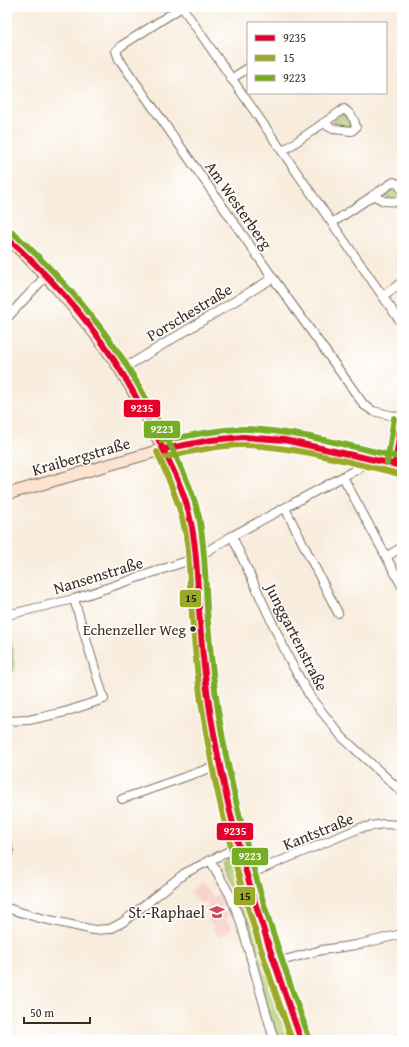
<svg xmlns="http://www.w3.org/2000/svg" width="409" height="1047" font-family="'Gentium Book Plus',serif">
<style>
.built{fill:#f7d0c9}
.green{fill:#b3cd73;stroke:#777c48}
.lines{fill:none;stroke-linecap:round;stroke-linejoin:round}
.street-casing{stroke:#7d6e60;stroke-width:10}
.secondary-casing{stroke:#7d6e60;stroke-width:13}
.street{stroke:#fff;stroke-width:8}
.secondary{stroke:#fde4d1;stroke-width:11}
.bus-1-casing{stroke:#fff;stroke-width:9}
.bus-2-casing{stroke:#fff;stroke-width:9}
.bus-3-casing{stroke:#fff;stroke-width:9}
.bus-1{stroke:#e4002b;stroke-width:6}
.bus-2{stroke:#9aa928;stroke-width:6}
.bus-3{stroke:#79ac25;stroke-width:6}
.bus-dot{fill:#3b2a1e;stroke:#fff;stroke-width:1.5}
.labels{text-anchor:middle;dominant-baseline:central;stroke-width:3;stroke-linejoin:round;paint-order:stroke}
.bus-label{font-size:15px;fill:#3b2a1e;stroke:#fff;text-anchor:end}
.street-label{font-size:16px;fill:#3b2a1e;stroke:#fff}
.poi-label{font-size:16px;fill:#3b2a1e;stroke:#fff;text-anchor:end}
.line-badge{stroke:#fff;stroke-width:1.5}
.badge-label{font-size:11px;text-anchor:middle;font-weight:bold;fill:#fff}
.pale-badge-label{font-size:11px;text-anchor:middle;font-weight:bold;fill:#111}
</style>
<rect width="100%" height="100%" fill="#fff"/>
<filter id="ink" filterUnits="userSpaceOnUse"><feTurbulence type="fractalNoise" baseFrequency=".025" numOctaves="2"/><feDisplacementMap in="SourceGraphic" scale="8" xChannelSelector="R" yChannelSelector="G"/><feConvolveMatrix kernelMatrix="1 2 1 2 8 2 1 2 1" color-interpolation-filters="sRGB"/></filter>
<filter id="wash" filterUnits="userSpaceOnUse"><feTurbulence type="fractalNoise" baseFrequency=".012" numOctaves="4" result="noise"/><feDisplacementMap in="SourceGraphic" scale="16" xChannelSelector="R" yChannelSelector="G"/><feGaussianBlur stdDeviation="0.9" result="paint"/><feColorMatrix in="noise" values="0 0 0 0 0 0 0 0 0 0 0 0 0 0 0 0 0 1.4 0 .05"/><feComposite in="paint" operator="in"/></filter>
<g filter="url(#wash)">
<rect width="100%" height="100%" fill="#f8ecdc"/>
<path class="built" d="M200 884 213 898 218 894 226 903 222 907 229 915 225 919 232 927 221 938 213 929 214 927 208 920 212 916 204 909 209 904 206 901 202 904 190 892Z"/>
<path class="green" d="M344 113 352 126 349 128 336 126 333 121Z
M394 186 402 198H386L383 193Z
M7 620H9L14 671 7 672Z
M232 857 235 859 260 944 291 1036 286 1040H277C261 995 256 947 238 904 233 891 219 876 222 862L227 858Z"/>
</g>
<g filter="url(#ink)">
<g class="lines">
<defs>
<path id="street" d="M182 7 121 46 116 51 119 59 273 278 364 405 373 411 402 418
M182 7 402 324
M231 79 248 68
M283 151 341 111 344 109C350 113 355 120 356 127L352 131 333 129 323 123
M373 195 384 201 402 202
M332 223 392 183 394 182 398 184 402 190
M383 296 402 282
M7 318 46 276
M121 370 273 278
M395 464 402 419
M343 477 402 586
M285 508 338 613
M232 536 290 661 311 698 342 737 402 792
M386 557 402 547
M7 615 74 599 196 558 232 536 359 468 363 464 365 458
M7 721 29 720 65 712 104 699 74 599
M122 799 219 765
M7 843 9 852 7 854
M210 860 230 895 240 920 274 1040
M247 875 360 828 383 824 402 825
M7 908 36 917 94 930 110 929 123 922 185 873 239 846
M273 963 322 950 356 945 402 934
M396 1040 402 1037"/>
<path id="secondary" d="M7 238C26 254 43 273 59 291 81 316 104 343 121 371 134 392 146 414 157 437 173 467 188 497 193 531 198 561 198 592 200 623 204 671 210 719 220 766 238 860 269 951 301 1040
M7 494 164 449 211 440 243 437 284 440 402 466"/>
</defs>
<use href="#street" class="street-casing"/>
<use href="#secondary" class="secondary-casing"/>
<use href="#street" class="street"/>
<use href="#secondary" class="secondary"/>
<defs>
<path id="bus-1" d="M7 238C46 272 86 317 114 360 130 385 144 411 157 437 170 463 184 489 190 518 198 552 197 588 200 623 203 664 208 704 216 745 234 846 267 943 301 1040
M164 449 211 440 243 437 284 440 402 466
M395 464 402 419"/>
<path id="bus-2" d="M157 452C168 477 179 502 185 530 190 553 189 579 191 602 194 642 197 681 204 720 221 830 255 936 292 1040
M166 457C191 452 218 445 244 445 295 446 351 463 400 474"/>
<path id="bus-3" d="M12 232C51 266 94 315 122 358 138 383 152 409 165 435 179 462 192 488 199 517 206 552 205 587 208 622 211 663 216 704 224 745 243 845 274 941 309 1037
M162 441C189 436 217 429 244 429 295 430 352 447 402 458
M387 463 394 418"/>
</defs>
<use href="#bus-1" class="bus-1-casing"/>
<use href="#bus-2" class="bus-2-casing"/>
<use href="#bus-3" class="bus-3-casing"/>
<use href="#bus-1" class="bus-1"/>
<use href="#bus-2" class="bus-2"/>
<use href="#bus-3" class="bus-3"/>
</g>
</g>
<defs>
<symbol id="school-bare" viewBox="-9 -9 18 18"><path d="M0-5L7-2L0 1L-7-2ZM-4 1L0 2.5L4 1V4Q0 6-4 4Z" fill="#d1495b" stroke="#fff" stroke-width="2.5" paint-order="stroke"/></symbol>
</defs>
<g fill-rule="evenodd">
<use href="#school-bare" x="206" y="901" width="22" height="22"/>
</g>
<circle class="bus-dot" cx="193" cy="629" r="3.5"/>
<g class="labels">
<g class="bus-label">
<text x="186" y="629">Echenzeller Weg</text>
</g>
<g class="street-label">
<text transform="translate(239 205) rotate(55)">Am Westerberg</text>
<text transform="translate(189 312) rotate(-31)">Porschestraße</text>
<text transform="translate(81 456) rotate(-16)">Kraibergstraße</text>
<text transform="translate(98 575) rotate(-17)">Nansenstraße</text>
<text transform="translate(297 637) rotate(63)">Junggartenstraße</text>
<text transform="translate(318 831) rotate(-22)">Kantstraße</text>
</g>
<g class="poi-label">
<text x="205" y="912">St.-Raphael</text>
</g>
</g>
<g class="line-badge">
<rect x="123" y="399" width="38" height="19" rx="4" fill="#e4002b"/>
<rect x="143" y="420" width="38" height="19" rx="4" fill="#79ac25"/>
<rect x="179" y="589" width="23" height="19" rx="4" fill="#9aa928"/>
<rect x="216" y="822" width="38" height="19" rx="4" fill="#e4002b"/>
<rect x="231" y="847" width="38" height="19" rx="4" fill="#79ac25"/>
<rect x="233" y="886" width="23" height="20" rx="4" fill="#9aa928"/>
</g>
<g class="badge-label">
<text x="142" y="412">9235</text>
<text x="162" y="433">9223</text>
<text x="235" y="835">9235</text>
<text x="250" y="860">9223</text>
</g>
<g class="pale-badge-label">
<text x="191" y="602">15</text>
<text x="245" y="900">15</text>
</g>
<rect width="409" height="1047" fill="none" stroke="#fff" stroke-width="24"/>
<rect x="247" y="22" width="140" height="72" fill="#ffffff" stroke="#b1aaa5"/>
<rect x="255" y="35" width="20" height="6" fill="#e4002b" stroke="#b1aaa5"/>
<text x="283" y="42" font-size="12" fill="#3b2a1e">9235</text>
<rect x="255" y="55" width="20" height="6" fill="#9aa928" stroke="#b1aaa5"/>
<text x="283" y="62" font-size="12" fill="#3b2a1e">15</text>
<rect x="255" y="75" width="20" height="6" fill="#79ac25" stroke="#b1aaa5"/>
<text x="283" y="82" font-size="12" fill="#3b2a1e">9223</text>
<path d="M24 1017v6h66v-6" fill="none" stroke="#3b2a1e" stroke-width="2"/>
<text x="30" y="1017" font-size="12" fill="#3b2a1e" stroke="#ffffff" stroke-width="3" paint-order="stroke">50 m</text>
</svg>
